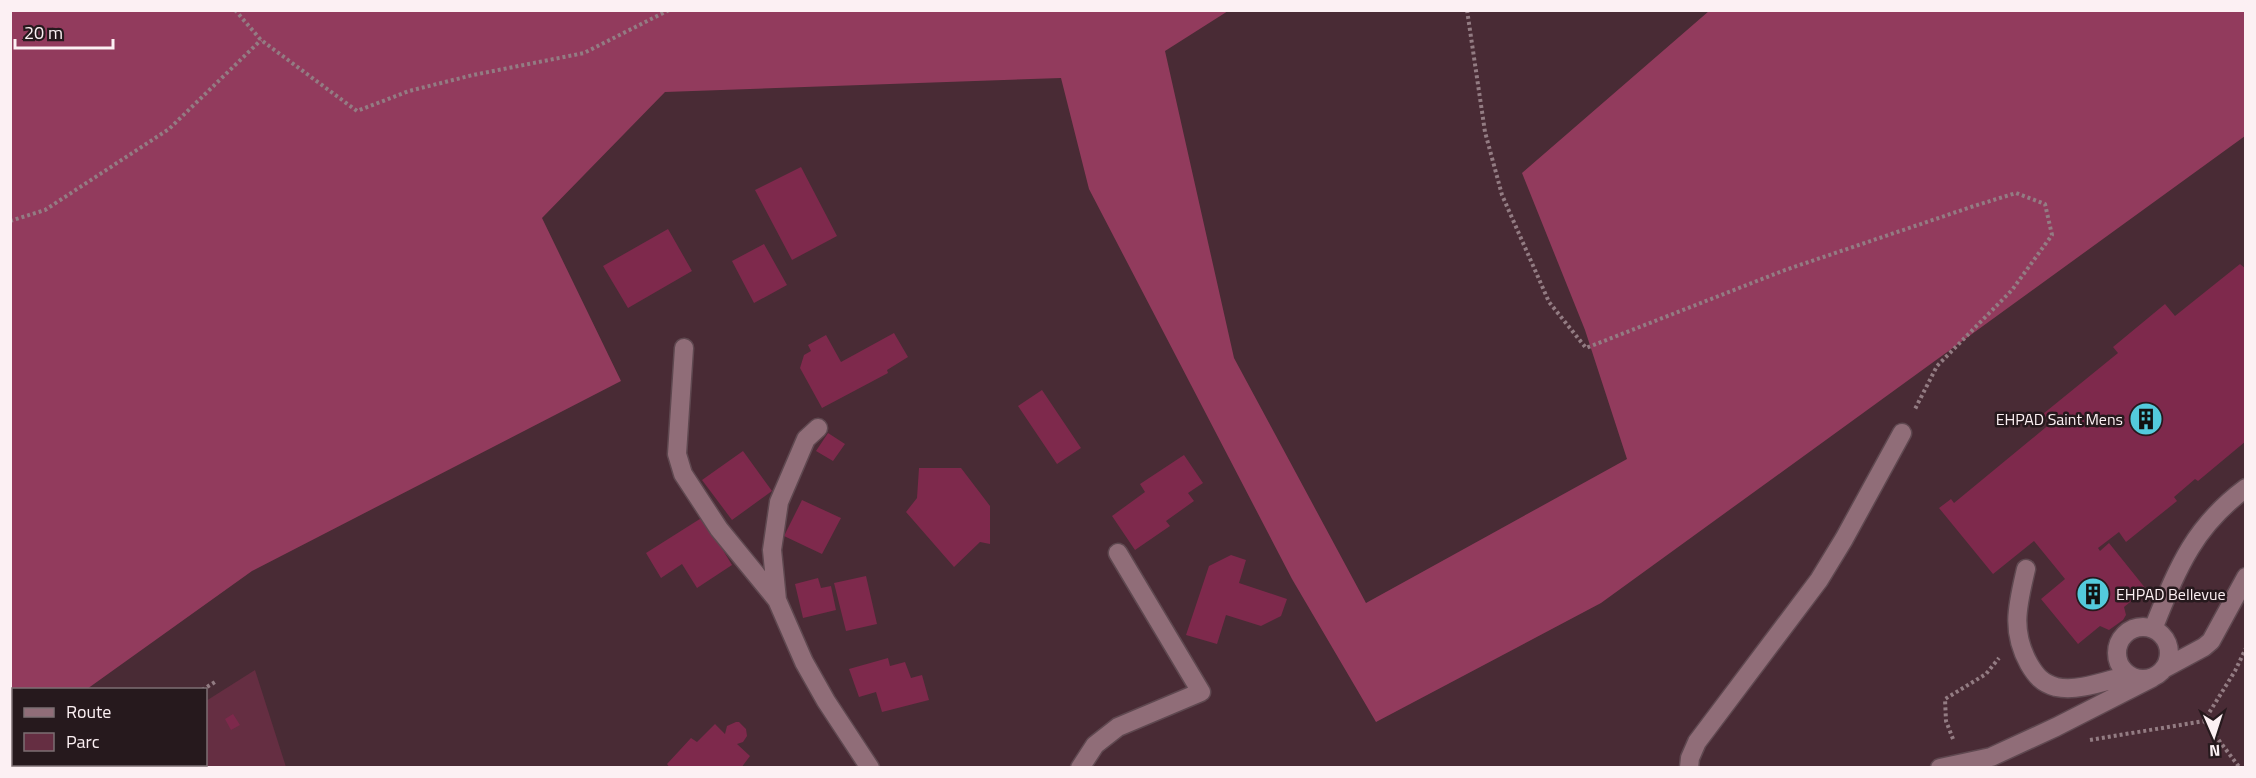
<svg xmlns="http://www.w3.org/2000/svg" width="2256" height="778" font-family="'Titillium Web',sans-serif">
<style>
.green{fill:#652e42}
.forest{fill:#923b5d}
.building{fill:#7e294c}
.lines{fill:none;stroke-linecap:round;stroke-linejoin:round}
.minor-casing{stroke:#5f4850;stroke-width:21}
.path{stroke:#937c83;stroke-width:4;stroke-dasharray:3 3;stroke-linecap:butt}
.minor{stroke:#906d78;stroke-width:18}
.labels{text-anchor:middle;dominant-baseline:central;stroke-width:5;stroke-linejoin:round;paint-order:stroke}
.poi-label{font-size:16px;fill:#fcf0f3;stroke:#26191d;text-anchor:end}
</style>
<rect width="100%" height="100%" fill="#492b35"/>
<path class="green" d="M255 670 286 767 98 768 103 764H206V701Z"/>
<path class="forest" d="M11 10 1228 11 1165 51 1234 358 1366 603 1627 459 1585 330 1522 173 1709 11H2245V136L1601 603 1376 722 1292 579 1089 189 1061 78 665 92 542 218 621 381 252 571 87 689 14 690 13 742 11 744Z"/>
<path class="building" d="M801 167 837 236 792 260 755 190Z
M668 229 692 271 628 308 603 266Z
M764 244 787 285 754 303 732 261Z
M2240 264 2246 269V441L2198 481 2195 479 2174 497 2177 501 2126 542 2119 532 2098 548 2100 551 2109 543 2146 589 2124 607 2126 615 2123 620 2109 630 2100 626 2078 644 2041 599 2065 579 2034 541 1993 574 1939 508 1951 499 1954 503 2051 423 2043 414 2118 353 2113 347 2165 304 2175 316Z
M894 333 908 357 887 370 888 373 822 408 800 368 804 355 811 351 808 345 826 335 841 362Z
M1042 390 1081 448 1057 464 1018 406Z
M828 433 845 444 833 461 816 451Z
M743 451 772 491 732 520 702 480Z
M1184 455 1203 483 1188 493 1194 501 1166 521 1170 526 1135 550 1112 516 1145 492 1140 484Z
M919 468H961L990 506V544L980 542 954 567 906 512 917 498Z
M802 500 841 518 822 554 784 536Z
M703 517 732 565 697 588 682 564 661 578 646 553Z
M1231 555 1246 560 1239 583 1287 599 1281 616 1261 626 1226 615 1217 644 1186 635 1209 566Z
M866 576 877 624 846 631 834 583Z
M818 578 821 588 831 586 836 610 803 618 795 584Z
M888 658 890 666 905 662 911 678 922 675 929 700 882 712 876 692 859 697 849 669Z
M233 714 240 725 231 730 225 719Z
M736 722H739L746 729 747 736 743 742 737 744 750 756 741 768H670L667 764 691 738 697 742 715 724 725 734 727 726Z"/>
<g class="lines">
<defs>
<path id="minor" d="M684 348 677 454 683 474 719 529 777 600
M818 428 806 439 779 502 772 550 777 600 804 662 826 701 870 768
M2026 569C2018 604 2010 630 2029 664 2036 676 2042 683 2056 687 2079 692 2107 680 2129 675
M2117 653a26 26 0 1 1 52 0a26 26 0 1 1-52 0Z
M2153 629C2177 570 2192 528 2246 488
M2165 668 2204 647 2211 641 2246 577
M1080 768 1095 745 1118 727 1201 692 1118 553
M1689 768 1690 758 1697 742 1819 580 1844 539 1902 433
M1940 768 1991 757 2056 727 2152 678"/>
</defs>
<use href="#minor" class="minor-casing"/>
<path class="path" d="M235 10 261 40 357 111 409 91 473 75 584 53 669 10
M1467 10 1485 132 1502 195 1549 302 1586 348 1785 270 1974 206 2016 193 2045 204 2052 235 2012 290 1937 366 1914 411
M10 221 45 210 169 129 261 40
M202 690 215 682
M2204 721 2240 768
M1953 739 1946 721 1945 699 1986 674 1999 658
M2090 740 2204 721 2235 671 2246 648
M72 768 77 764"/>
<use href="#minor" class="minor"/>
</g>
<defs>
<symbol id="building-disc" viewBox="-11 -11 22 22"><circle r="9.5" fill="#53cadc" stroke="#26191d"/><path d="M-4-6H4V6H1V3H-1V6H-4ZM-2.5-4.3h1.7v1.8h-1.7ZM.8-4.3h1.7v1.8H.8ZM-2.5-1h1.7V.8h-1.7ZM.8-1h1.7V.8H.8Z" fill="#111"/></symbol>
</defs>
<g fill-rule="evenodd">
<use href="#building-disc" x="2127" y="400" width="38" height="38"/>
<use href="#building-disc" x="2074" y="575" width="38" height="38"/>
</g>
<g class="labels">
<g class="poi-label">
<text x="2123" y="419">EHPAD Saint Mens</text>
<text x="2116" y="594" text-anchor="start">EHPAD Bellevue</text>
</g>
</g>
<rect width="2256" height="778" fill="none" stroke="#fcf0f3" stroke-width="24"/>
<rect x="12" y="688" width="195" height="78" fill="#26191d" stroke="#7c6f73" stroke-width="1.5"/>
<rect x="24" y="708" width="30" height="9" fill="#906d78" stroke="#7c6f73" stroke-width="1.5"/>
<text x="66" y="718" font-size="18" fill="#fcf0f3">Route</text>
<rect x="24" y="733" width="30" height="18" fill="#652e42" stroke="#7c6f73" stroke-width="1.5"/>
<text x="66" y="748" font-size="18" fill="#fcf0f3">Parc</text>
<g transform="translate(2214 736) rotate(177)" stroke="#26191d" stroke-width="4.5" paint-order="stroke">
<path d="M0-4.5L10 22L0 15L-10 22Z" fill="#fcf0f3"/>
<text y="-9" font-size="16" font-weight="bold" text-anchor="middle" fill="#fcf0f3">N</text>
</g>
<path d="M15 39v9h98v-9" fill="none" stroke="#fcf0f3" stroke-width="3"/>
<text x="24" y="39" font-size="18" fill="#fcf0f3" stroke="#26191d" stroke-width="4.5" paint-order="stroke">20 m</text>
</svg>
